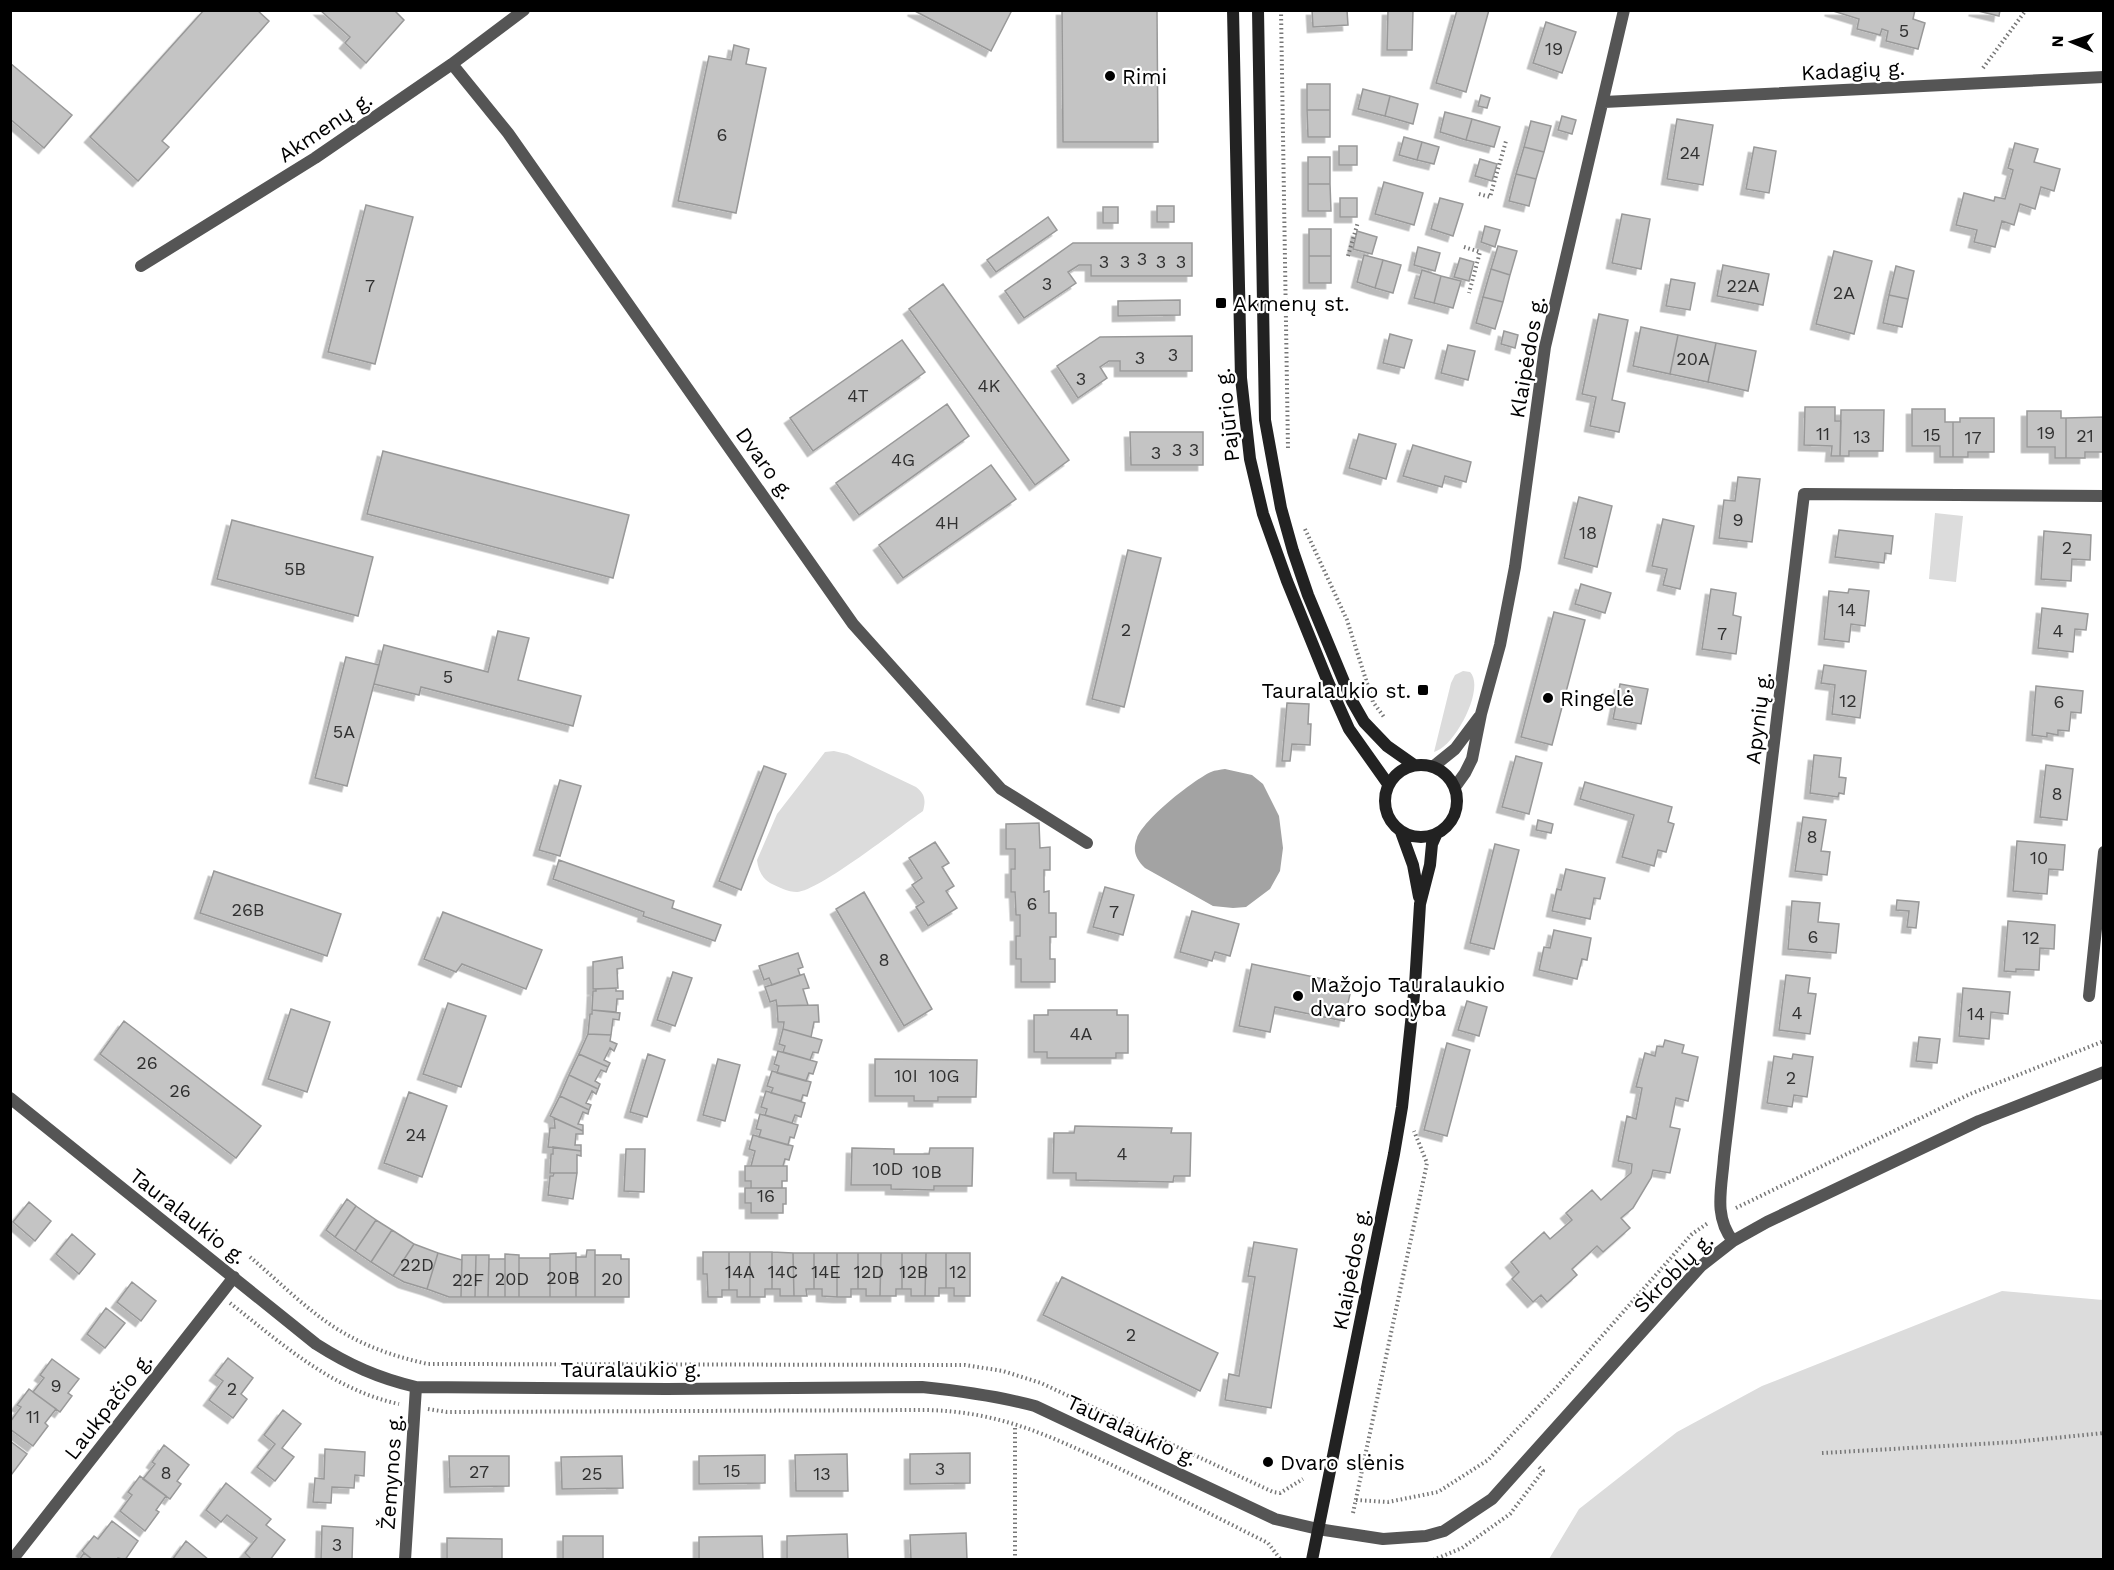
<svg xmlns="http://www.w3.org/2000/svg" width="2114" height="1570" font-family="'Work Sans',sans-serif">
<style>
.green{fill:#dcdcdc}
.water{fill:#a3a3a3}
.building{fill:#c4c4c4;stroke:#999;stroke-width:1.5;filter:url(#shadow)}
.lines{fill:none;stroke-linecap:round;stroke-linejoin:round}
.path{stroke:#777;stroke-width:4;stroke-dasharray:1.5 3;stroke-linecap:butt}
.minor{stroke:#555;stroke-width:12}
.secondary{stroke:#222;stroke-width:12}
.poi-dot{fill:#000;stroke:#fff;stroke-width:2}
.labels{text-anchor:middle;dominant-baseline:central;stroke-width:4.5;stroke-linejoin:round;paint-order:stroke}
.number-label{font-size:18px;fill:#313131}
.street-label{font-size:21px;fill:#000;stroke:#fff}
.poi-label{font-size:21px;fill:#000;stroke:#fff;text-anchor:start}
</style>
<defs>
<filter id="shadow"><feDropShadow dx="-5.5" dy="5.5" stdDeviation="0" flood-color="#0004"/></filter>
</defs>
<rect width="100%" height="100%" fill="#fff"/>
<path class="green" d="M1935 513 1963 516 1956 582 1929 579Z
M1463 671 1470 672C1486 688 1454 748 1434 752L1451 683 1455 675Z
M834 751 847 754 916 787C925 794 926 800 923 811 900 827 819 891 797 892 788 892 778 887 770 883 762 878 758 870 757 860L777 814 825 752Z
M2002 1291 2103 1300V1559H1549L1579 1509 1677 1432 1762 1386Z"/>
<path class="water" d="M1225 769 1252 775 1263 784 1279 816 1283 848 1280 871 1270 889 1246 907 1233 908 1213 906 1145 868C1136 859 1132 851 1137 838 1143 820 1193 780 1211 772 1215 770 1220 770 1225 769Z"/>
<path class="building" d="M204 10H257L269 21 162 141 169 147 138 181 90 137Z
M320 10H394L404 20 366 63 345 43 350 37Z
M913 10H1012L991 51Z
M1062 10H1157L1158 142H1063Z
M1312 10H1347L1348 25 1313 27Z
M1388 10H1413L1412 50H1387Z
M1457 10H1489L1466 92 1436 83Z
M1830 10H1915L1913 19 1925 23 1918 49 1886 41 1888 31 1882 29 1880 35 1857 29 1859 19Z
M1974 10H2000L1999 16Z
M1546 22 1576 32 1562 73 1533 63Z
M734 45 749 49 746 64 766 68 736 213 678 201 709 56 731 60Z
M10 63 72 115 44 148 10 119Z
M1307 84H1330V110H1307Z
M1363 89 1390 96 1385 116 1358 109Z
M1481 95 1490 98 1487 108 1478 106Z
M1390 96 1418 104 1413 124 1385 116Z
M1307 110H1330V137H1308Z
M1445 112 1472 119 1466 140 1440 132Z
M1562 116 1576 120 1572 134 1558 130Z
M1472 119 1500 127 1494 147 1466 140Z
M1677 119 1713 125 1703 185 1667 179Z
M1531 121 1551 126 1544 152 1524 147Z
M1404 137 1422 142 1417 160 1399 155Z
M1422 142 1439 147 1434 164 1417 160Z
M2015 143 2038 149 2034 162 2060 169 2054 191 2041 187 2035 209 2020 204 2014 225 2002 221 1995 247 1974 242 1977 230 1956 225 1964 193 1994 201 1995 197 2005 199 2013 170 2008 168Z
M1339 146H1357V165H1339Z
M1524 147 1544 152 1536 179 1516 174Z
M1754 147 1776 151 1769 193 1746 189Z
M1308 157H1330V184H1308Z
M1480 159 1497 164 1492 181 1475 176Z
M1516 174 1536 179 1529 206 1509 201Z
M1384 182 1423 193 1414 225 1375 214Z
M1308 184H1330L1331 211H1308Z
M1340 198H1357V217H1340Z
M1440 198 1463 204 1453 236 1431 229Z
M366 205 413 217 375 364 328 352Z
M1157 206H1174V222H1157Z
M1103 207H1118V223H1103Z
M1622 214 1650 219 1641 269 1612 263Z
M1048 217 1057 230 996 272 987 260Z
M1485 226 1500 230 1495 247 1481 242Z
M1309 229H1331V256H1309Z
M1357 231 1377 237 1372 254 1353 249Z
M1073 243H1192V276H1091V265H1079L1068 272 1076 283 1024 318 1005 291Z
M1498 246 1517 251 1510 275 1491 269Z
M1418 247 1440 253 1435 271 1414 265Z
M1834 251 1872 261 1854 334 1816 324Z
M1364 255 1383 260 1375 288 1357 282Z
M1309 256H1331V283H1309Z
M1460 258 1474 262 1469 281 1454 277Z
M1383 260 1401 265 1393 293 1375 288Z
M1723 265 1769 274 1763 305 1717 296Z
M1896 266 1914 271 1908 299 1889 295Z
M1491 269 1510 275 1503 302 1483 297Z
M1422 270 1441 276 1434 303 1414 298Z
M1441 276 1461 281 1453 308 1434 303Z
M1671 279 1695 283 1690 310 1666 306Z
M943 284 1069 460 1035 485 909 309Z
M1889 295 1908 299 1902 327 1883 323Z
M1483 297 1503 302 1495 329 1476 323Z
M1180 300V315L1118 316V301Z
M1599 314 1628 320 1612 400 1625 403 1619 432 1590 426 1596 397 1582 394Z
M1641 327 1678 335 1670 374 1633 366Z
M1504 331 1518 335 1515 348 1501 344Z
M1390 334 1412 340 1404 368 1383 363Z
M1678 335 1716 343 1708 382 1670 374Z
M1192 336V371H1120V361H1109L1100 367 1107 378 1078 398 1057 366 1100 337Z
M902 340 925 372 813 451 790 418Z
M1716 343 1756 351 1748 391 1708 382Z
M1448 345 1475 351 1468 380 1441 373Z
M947 404 969 436 859 515 836 483Z
M1805 407H1835V421H1841L1840 456H1831L1832 446 1804 445Z
M1912 409H1945V422H1953V457H1940V446H1912Z
M1841 410H1884L1883 451H1849V456H1840Z
M2027 411H2061V418H2066V458H2055V447H2027Z
M2104 417V452H2085V458H2066V418Z
M1960 418H1994V452H1968V457H1953V422H1960Z
M1130 432H1203V465H1131Z
M1359 434 1396 444 1386 479 1349 468Z
M1413 445 1471 462 1466 482 1445 476 1442 487 1403 476Z
M383 451 629 515 613 578 367 514Z
M991 465 1016 499 903 578 879 545Z
M1738 477 1760 479 1752 542 1719 538 1724 500 1735 501Z
M1579 497 1612 506 1597 567 1564 558Z
M1663 519 1694 526 1680 589 1663 585 1667 569 1652 566Z
M232 520 373 557 358 616 217 579Z
M1839 530 1893 536 1891 554 1885 553 1884 563 1835 557Z
M2044 531 2091 535 2090 560 2072 559 2071 581 2041 579Z
M1128 550 1161 558 1124 707 1092 699Z
M1581 584 1611 593 1605 613 1575 604Z
M1711 589 1736 593 1733 615 1741 617 1736 654 1702 649Z
M1849 589 1869 591 1865 626 1851 624 1849 642 1824 639 1829 591 1848 593Z
M2042 608 2088 614 2086 630 2075 629 2073 652 2038 648Z
M1554 612 1585 620 1552 745 1521 737Z
M498 631 529 638 518 680 581 696 573 726 421 687 419 695 374 684 384 645 488 672Z
M346 657 379 665 347 786 315 778Z
M1824 665 1866 671 1860 718 1832 714 1835 685 1821 683Z
M1620 684 1648 689 1641 724 1613 719Z
M2036 686 2083 691 2081 713 2071 712 2069 731 2058 730V735L2047 733V737L2032 735Z
M1287 703 1309 704 1308 724H1311L1310 745 1292 744 1290 761H1282Z
M1814 755 1841 758 1839 777 1846 778 1844 794 1839 793 1838 797 1810 793Z
M1516 756 1542 763 1529 814 1502 807Z
M2046 765 2073 769 2067 820 2040 817Z
M764 766 786 774 741 890 719 881Z
M560 780 581 786 560 856 539 850Z
M1585 782 1672 807 1668 822 1674 824 1666 852 1658 850 1654 866 1622 857 1634 815 1580 799Z
M1803 817 1826 820 1821 851 1830 852 1827 875 1795 871Z
M1538 820 1553 824 1551 833 1536 830Z
M1039 823 1040 848 1050 847V870H1044V892L1049 891V913H1056V937H1050V959H1055V982H1021V959H1016V936H1020V915H1016L1015 892H1011V869H1015V849H1006V824Z
M2017 841 2065 845 2063 870 2049 869 2047 894 2013 891Z
M935 842 949 863 942 867 954 886 946 891 957 908 928 926 916 907 924 902 912 885 922 878 909 858Z
M1495 844 1519 850 1494 949 1470 943Z
M559 860 674 901 672 908 721 925 715 941 643 916 644 912 553 879Z
M1566 869 1605 878 1600 899 1594 898 1590 919 1552 911 1557 889 1561 890Z
M214 871 341 914 327 956 200 913Z
M1105 887 1134 895 1123 935 1093 927Z
M864 892 932 1009 904 1026 836 909Z
M1897 900 1919 902 1916 928 1907 927 1909 911 1896 910Z
M1792 901 1820 903 1818 922 1839 924 1836 953 1788 949Z
M1192 911 1239 924 1230 956 1215 952 1212 961 1180 952Z
M443 912 542 950 526 989 462 964 456 972 424 959Z
M2008 921 2055 925 2054 949 2040 948 2039 970 2016 969V972L2004 971Z
M1554 930 1591 938 1587 960 1582 959 1577 979 1539 970 1544 947 1550 948Z
M798 953 803 967 798 969 800 975 772 985 769 978 764 980 759 966Z
M622 957 623 968 617 969 618 988 593 989V962Z
M1252 964 1352 985 1344 1021 1275 1007 1270 1032 1239 1026Z
M673 972 692 978 675 1026 657 1020Z
M804 974 809 988 803 989 808 1005 777 1006 776 1000 770 1002 765 987Z
M1786 975 1810 978 1808 993 1816 994 1810 1034 1779 1030Z
M616 988V991H623V999H617L616 1012 592 1010 593 991H596V989Z
M1963 988 2010 992 2008 1014 1991 1012 1989 1039 1959 1036Z
M1467 1001 1487 1007 1479 1036 1458 1030Z
M448 1003 486 1016 461 1087 423 1074Z
M818 1005 819 1022H814L811 1037 783 1029 784 1022H778L777 1006Z
M291 1009 330 1022 307 1092 268 1079Z
M592 1010 620 1013 619 1020 613 1019 611 1035 588 1034 590 1014H592Z
M1048 1010H1117V1015H1128V1053H1116V1058H1047V1052H1034V1015H1048Z
M124 1021 261 1126 236 1158 100 1054Z
M783 1029 822 1040 818 1053 813 1052 810 1060 783 1052 785 1046 779 1044Z
M588 1034 611 1035 610 1041 617 1044 614 1051 610 1048 604 1060 610 1063 608 1067 579 1054Z
M1919 1037 1940 1039 1937 1063 1916 1061Z
M1665 1040 1684 1045 1682 1053 1698 1057 1688 1101 1676 1098 1670 1127 1680 1129 1670 1173 1653 1170 1651 1178 1633 1208 1621 1218 1630 1228 1603 1252 1597 1246 1572 1269 1577 1275 1547 1302 1541 1295 1533 1302 1512 1279 1519 1272 1511 1262 1544 1232 1550 1239 1572 1220 1566 1213 1592 1190 1601 1200 1631 1173 1632 1164 1618 1161 1627 1116 1636 1119 1642 1088 1636 1087 1645 1053 1655 1056 1657 1046 1663 1047Z
M1447 1043 1470 1050 1447 1136 1424 1130Z
M778 1051 817 1062 813 1074 809 1073 806 1081 777 1073 779 1066 774 1064Z
M579 1054 608 1067 606 1072 601 1070 595 1081 600 1084 598 1089 569 1075Z
M648 1054 665 1060 647 1117 630 1112Z
M1793 1054 1813 1057 1807 1097 1794 1095 1792 1107 1767 1103 1774 1056 1792 1059Z
M718 1059 740 1065 725 1121 703 1115Z
M875 1059 977 1060 976 1097H938V1101H914V1096H875Z
M772 1071 811 1082 807 1096 803 1095 801 1101 771 1093 773 1088 767 1086Z
M569 1075 598 1089 596 1094 592 1091 586 1103 591 1105 589 1110 560 1096Z
M766 1091 805 1103 801 1117 795 1115 792 1123 765 1115 767 1109 761 1107Z
M409 1092 447 1106 422 1177 384 1163Z
M560 1096 589 1110 588 1114 583 1112 578 1124 583 1125V1131L550 1116Z
M760 1114 798 1125 794 1138 790 1137 788 1145 759 1137 761 1130 756 1129Z
M554 1118 583 1131V1134H576L575 1145H581V1151L548 1147 550 1128H555Z
M1075 1126 1172 1128 1171 1133H1191L1190 1176H1174L1173 1182 1076 1180V1173H1053L1054 1133H1074Z
M753 1135 793 1146 789 1160 785 1159 783 1166H751L755 1151 749 1149Z
M553 1147 581 1151V1156L577 1155V1173H550L551 1154H553Z
M852 1148 894 1149V1154H929L930 1148H973L972 1186H934V1190L891 1189V1185H851Z
M626 1149H645L644 1192 624 1191Z
M745 1166H787V1181H782V1188H751V1181H745Z
M554 1173H577L573 1199 548 1195 550 1176H553Z
M745 1188H786V1204H783V1213H751V1203H745Z
M347 1199 356 1206 335 1237 326 1230Z
M29 1202 51 1221 35 1241 13 1222Z
M356 1206 376 1220 355 1251 335 1237Z
M376 1220 392 1230 371 1262 355 1251Z
M392 1230 414 1244 393 1276 371 1262Z
M72 1234 95 1254 79 1274 56 1254Z
M1254 1242 1297 1249 1271 1408 1225 1400 1229 1374 1239 1376 1255 1277 1248 1276Z
M414 1244 438 1253 427 1289 404 1282 393 1276Z
M587 1250H595V1297H576V1257H586Z
M703 1252H729V1290H722V1297H708L707 1274H703Z
M729 1252H750V1297H737V1290H729Z
M750 1252H772V1289H765V1297H750Z
M772 1252 793 1253 794 1296H780V1289H772Z
M438 1253 462 1260 461 1297H449L427 1289Z
M576 1253V1297H550V1254Z
M793 1253H814V1289H806L807 1296H794Z
M814 1253H837V1297L822 1296V1289H814Z
M837 1253H858V1289H851V1297H837Z
M858 1253H881L880 1296H866V1289H858Z
M881 1253H902V1289H896V1296H880Z
M902 1253H926L925 1296H911V1289H902Z
M926 1253H946V1288H939V1296H925Z
M946 1253H970V1296H954V1288H946Z
M505 1254 519 1255V1297H505Z
M462 1255H476L475 1297H461Z
M476 1255H489L488 1297H475Z
M595 1255H621V1259H629V1297H595Z
M519 1258H550V1297H519Z
M489 1259H505V1297H488Z
M1062 1277 1218 1353 1200 1391 1043 1315Z
M132 1282 156 1301 141 1321 117 1302Z
M106 1308 125 1323 105 1348 87 1334Z
M228 1358 253 1378 241 1394 247 1399 233 1418 209 1400 223 1381 215 1375Z
M52 1359 79 1379 68 1393 72 1396 60 1412 33 1392 44 1378 40 1375Z
M29 1389 56 1409 45 1423 48 1426 33 1446 10 1429V1422L21 1407 17 1405Z
M283 1410 301 1424 282 1448 294 1457 275 1481 257 1467 275 1444 264 1435Z
M10 1441 27 1454 11 1475 10 1474Z
M164 1445 189 1465 177 1481 181 1484 170 1499 143 1479 155 1464 152 1462Z
M325 1449 365 1452 364 1476 355 1475 354 1488 332 1487 331 1503 313 1502 315 1478 324 1479Z
M970 1453V1483L910 1484V1454Z
M847 1454 848 1491H796L795 1455Z
M765 1455V1483L699 1484V1456Z
M449 1456H509V1486L450 1487Z
M622 1456 623 1488 562 1489 561 1457Z
M140 1476 166 1496 156 1510 159 1512 145 1531 120 1511 132 1495 128 1492Z
M226 1483 271 1519 266 1525 285 1540 270 1560H252L245 1553 257 1538 227 1515 221 1522 206 1510Z
M112 1521 138 1541 125 1560 118 1558 117 1560H93L82 1551 94 1536 98 1539Z
M322 1526 353 1528 352 1560H321Z
M966 1533 967 1560H911L910 1535Z
M847 1534 848 1560H787V1536Z
M563 1536H603V1560H563Z
M762 1536 763 1560H699V1537Z
M447 1538 502 1539V1560H447Z
M186 1541 209 1560H172Z
M84 1553 93 1560H79Z"/>
<g class="lines">
<path class="path" d="M1281 10 1288 449
M1983 68 2026 10
M1479 194 1490 197 1506 141
M1464 247 1480 252 1469 293
M1348 256 1358 222
M1305 529 1347 620 1373 702 1384 717
M1736 1208 1970 1094 2104 1041
M250 1257C282 1284 313 1317 351 1337 375 1350 401 1358 428 1364L965 1365 1003 1371 1041 1383 1273 1492 1280 1493 1303 1479
M230 1303C282 1344 333 1390 399 1404
M428 1409 447 1412 925 1410C998 1411 1048 1435 1112 1465 1164 1490 1216 1517 1268 1543L1281 1560
M1822 1453 2014 1442 2104 1433
M1356 1500 1388 1502 1438 1492 1488 1460 1556 1388 1692 1234 1708 1223
M1353 1513 1427 1163 1414 1131
M1015 1560V1425
M1433 1560 1462 1548 1510 1514 1543 1471 1539 1467"/>
<path class="minor" d="M452 64 508 133 853 624 1001 789 1087 843
M1604 102 2104 77
M141 266 315 158 452 64 524 10
M1434 766 1455 749 1479 717
M1455 787 1465 773 1472 759 1481 714 1500 645 1515 567 1545 347 1624 10
M2089 996 2104 852
M10 1098 316 1344C349 1365 378 1378 416 1387L666 1389 922 1387C961 1391 998 1396 1035 1406L1275 1519 1318 1529 1383 1539 1426 1536 1444 1531 1492 1499 1701 1266 1733 1241 1767 1222 1979 1121 2104 1072
M1733 1241C1713 1216 1722 1187 1724 1157L1804 494 2104 496
M12 1560 234 1277
M405 1560 416 1387"/>
<path class="secondary" d="M1233 10 1241 378 1250 459 1263 514 1287 581 1328 682 1349 729 1388 784
M1258 10 1265 420 1281 508 1293 551 1308 595 1352 701 1364 722 1387 746 1414 765
M1385 801a36 36 0 1 1 72 0a36 36 0 1 1-72 0Z
M1401 832 1413 865 1419 897
M1312 1560 1394 1154 1402 1107 1415 985 1420 904 1430 865 1432 844 1436 835"/>
</g>
<g class="poi-dot">
<circle cx="1110" cy="76" r="6"/>
<rect x="1215" y="297" width="12" height="12" rx="3"/>
<rect x="1417" y="684" width="12" height="12" rx="3"/>
<circle cx="1548" cy="698" r="6"/>
<circle cx="1298" cy="996" r="6"/>
<circle cx="1268" cy="1462" r="6"/>
</g>
<g class="labels">
<g class="number-label">
<text x="1904" y="30">5</text>
<text x="1554" y="48">19</text>
<text x="722" y="134">6</text>
<text x="1690" y="152">24</text>
<text x="1142" y="258">3</text>
<text x="1104" y="261">3</text>
<text x="1125" y="261">3</text>
<text x="1161" y="261">3</text>
<text x="1181" y="261">3</text>
<text x="1047" y="283">3</text>
<text x="370" y="285">7</text>
<text x="1743" y="285">22A</text>
<text x="1844" y="292">2A</text>
<text x="1173" y="354">3</text>
<text x="1140" y="357">3</text>
<text x="1693" y="358">20A</text>
<text x="1081" y="378">3</text>
<text x="989" y="385">4K</text>
<text x="858" y="395">4T</text>
<text x="2046" y="432">19</text>
<text x="1823" y="433">11</text>
<text x="1932" y="434">15</text>
<text x="2085" y="435">21</text>
<text x="1862" y="436">13</text>
<text x="1973" y="437">17</text>
<text x="1177" y="449">3</text>
<text x="1194" y="449">3</text>
<text x="1156" y="452">3</text>
<text x="903" y="459">4G</text>
<text x="1738" y="519">9</text>
<text x="947" y="522">4H</text>
<text x="1588" y="532">18</text>
<text x="2067" y="547">2</text>
<text x="295" y="568">5B</text>
<text x="1847" y="609">14</text>
<text x="1126" y="629">2</text>
<text x="2058" y="630">4</text>
<text x="1722" y="633">7</text>
<text x="448" y="676">5</text>
<text x="1848" y="700">12</text>
<text x="2059" y="701">6</text>
<text x="344" y="731">5A</text>
<text x="2057" y="793">8</text>
<text x="1812" y="836">8</text>
<text x="2039" y="857">10</text>
<text x="1032" y="903">6</text>
<text x="248" y="909">26B</text>
<text x="1114" y="911">7</text>
<text x="1813" y="936">6</text>
<text x="2031" y="937">12</text>
<text x="884" y="959">8</text>
<text x="1797" y="1012">4</text>
<text x="1976" y="1013">14</text>
<text x="1081" y="1033">4A</text>
<text x="147" y="1062">26</text>
<text x="906" y="1075">10I</text>
<text x="944" y="1075">10G</text>
<text x="1791" y="1077">2</text>
<text x="180" y="1090">26</text>
<text x="416" y="1134">24</text>
<text x="1122" y="1153">4</text>
<text x="888" y="1168">10D</text>
<text x="927" y="1171">10B</text>
<text x="766" y="1195">16</text>
<text x="417" y="1264">22D</text>
<text x="740" y="1271">14A</text>
<text x="783" y="1271">14C</text>
<text x="826" y="1271">14E</text>
<text x="869" y="1271">12D</text>
<text x="914" y="1271">12B</text>
<text x="958" y="1271">12</text>
<text x="563" y="1277">20B</text>
<text x="512" y="1278">20D</text>
<text x="612" y="1278">20</text>
<text x="468" y="1279">22F</text>
<text x="1131" y="1334">2</text>
<text x="56" y="1385">9</text>
<text x="232" y="1388">2</text>
<text x="33" y="1416">11</text>
<text x="940" y="1468">3</text>
<text x="732" y="1470">15</text>
<text x="479" y="1471">27</text>
<text x="166" y="1472">8</text>
<text x="592" y="1473">25</text>
<text x="822" y="1473">13</text>
<text x="337" y="1544">3</text>
</g>
<g class="street-label">
<text transform="translate(1853 70) rotate(-3)">Kadagių g.</text>
<text transform="translate(325 127) rotate(-34)">Akmenų g.</text>
<text transform="translate(1527 357) rotate(-80)">Klaipėdos g.</text>
<text transform="translate(1227 415) rotate(-96)">Pajūrio g.</text>
<text transform="translate(765 463) rotate(54)">Dvaro g.</text>
<text transform="translate(1758 718) rotate(-83)">Apynių g.</text>
<text transform="translate(188 1216) rotate(38)">Tauralaukio g.</text>
<text transform="translate(1351 1269) rotate(-79)">Klaipėdos g.</text>
<text transform="translate(1673 1273) rotate(-45)">Skroblų g.</text>
<text x="631" y="1369">Tauralaukio g.</text>
<text transform="translate(108 1406) rotate(-52)">Laukpačio g.</text>
<text transform="translate(1132 1430) rotate(25)">Tauralaukio g.</text>
<text transform="translate(391 1472) rotate(-86)">Žemynos g.</text>
</g>
<g class="poi-label">
<text x="1122" y="76">Rimi</text>
<text x="1233" y="303">Akmenų st.</text>
<text x="1411" y="690" text-anchor="end">Tauralaukio st.</text>
<text x="1560" y="698">Ringelė</text>
<text x="1310" y="984">Mažojo Tauralaukio<tspan x="1310" dy="24">dvaro sodyba</tspan></text>
<text x="1280" y="1462">Dvaro slėnis</text>
</g>
</g>
<rect width="2114" height="1570" fill="none" stroke="#000000" stroke-width="24"/>
<g transform="translate(2072 42) rotate(272)" stroke="#ffffff" stroke-width="4.5" paint-order="stroke">
<path d="M0-4.5L10 22L0 15L-10 22Z" fill="#000000"/>
<text y="-9" font-size="16" font-weight="bold" text-anchor="middle" fill="#000000">N</text>
</g>
</svg>
